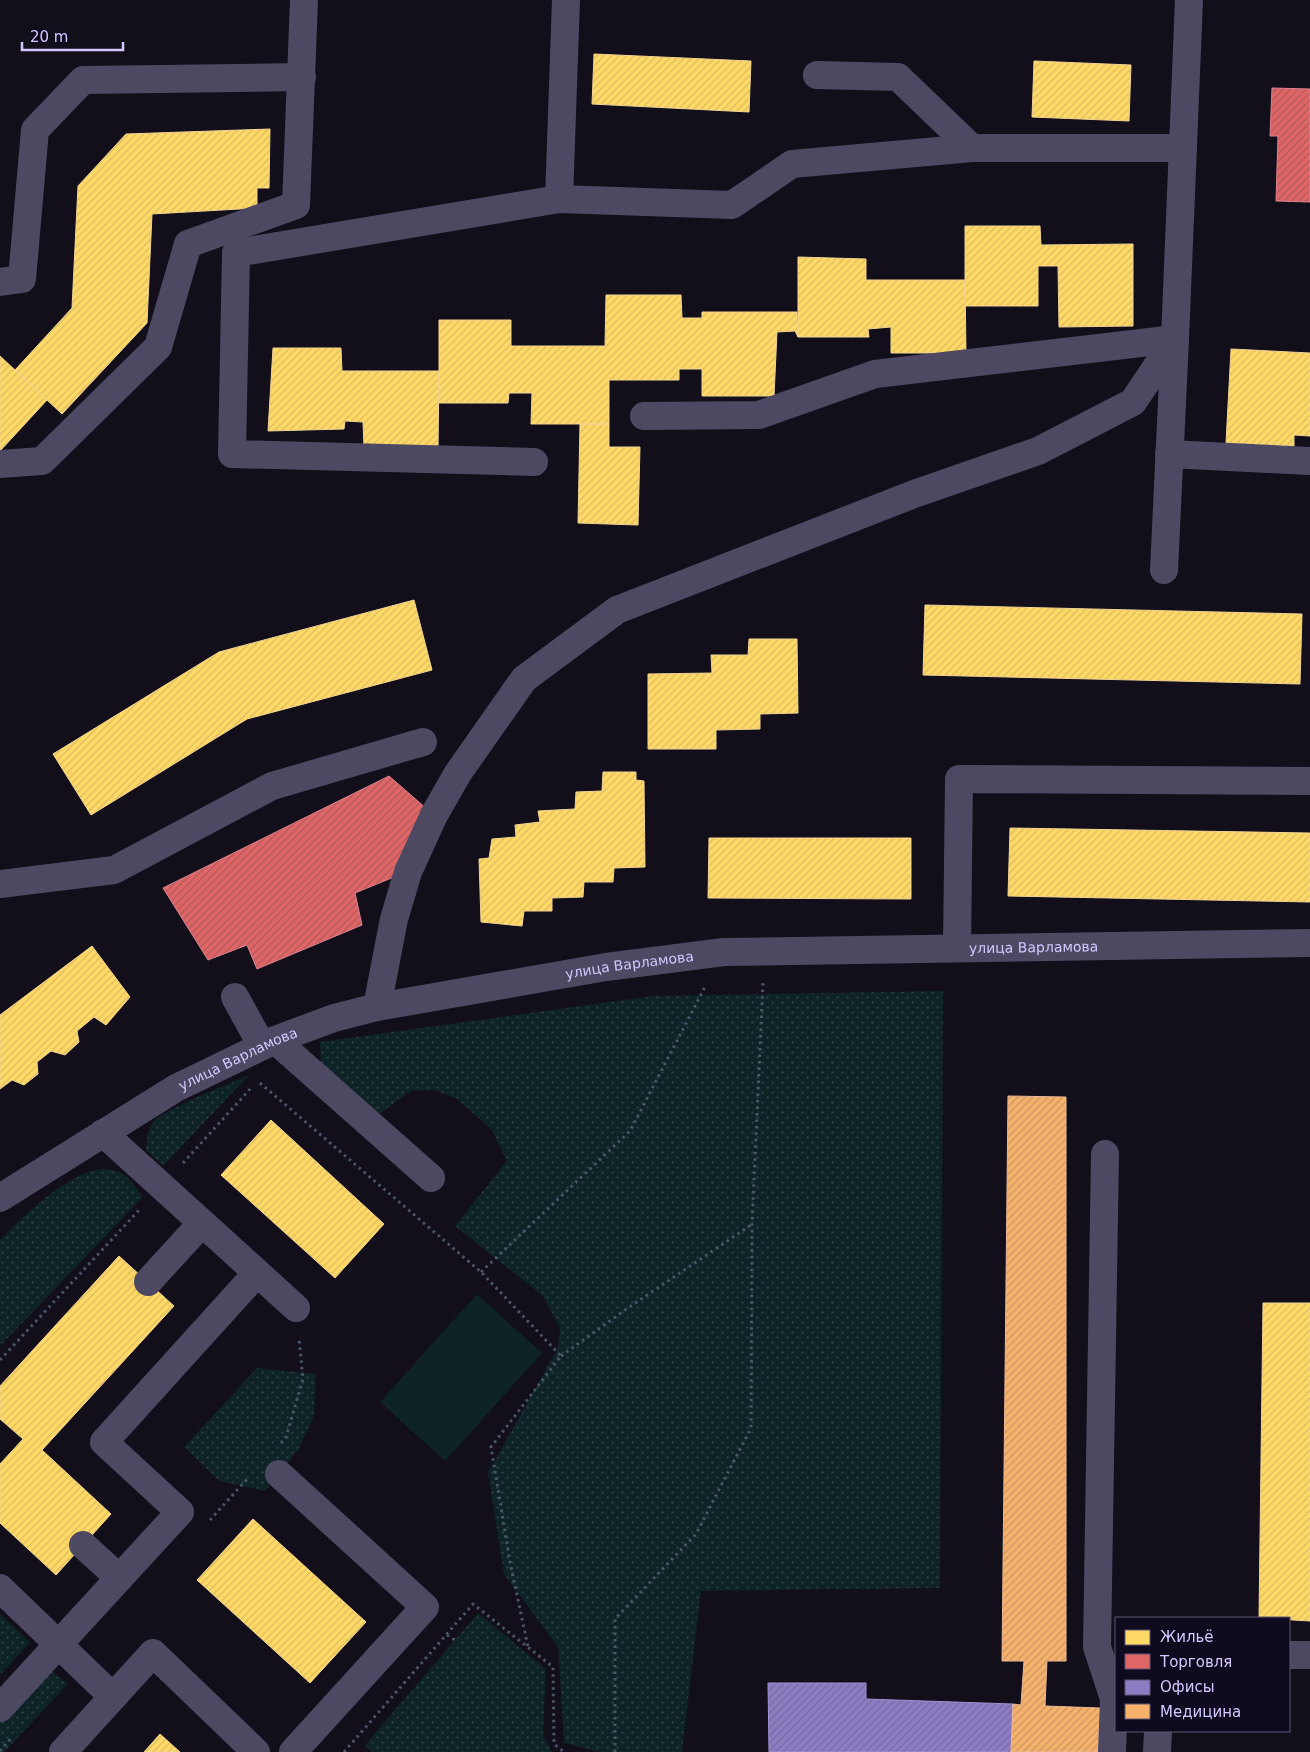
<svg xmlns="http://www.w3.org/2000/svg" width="1310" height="1752" font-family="'DejaVu Sans',sans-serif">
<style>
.grass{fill:url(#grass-dots)}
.pitch{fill:#0e2326}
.homes{fill:url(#homes-hatch);stroke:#f2d494}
.shops{fill:url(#shops-hatch);stroke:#dd8394}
.offices{fill:url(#offices-hatch);stroke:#a392d5}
.health{fill:url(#health-hatch);stroke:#ecb897}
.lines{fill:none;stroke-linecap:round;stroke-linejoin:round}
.path{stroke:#4a5769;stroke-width:3;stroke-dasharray:2.5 4;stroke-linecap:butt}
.minor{stroke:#4e4963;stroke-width:28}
.labels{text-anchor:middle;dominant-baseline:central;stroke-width:5;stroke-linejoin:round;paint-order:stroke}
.street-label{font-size:14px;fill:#d5c7ff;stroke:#100a1e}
</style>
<defs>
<pattern id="grass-dots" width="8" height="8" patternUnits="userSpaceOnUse" patternTransform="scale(1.25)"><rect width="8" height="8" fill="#0e2326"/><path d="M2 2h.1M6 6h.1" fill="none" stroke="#304147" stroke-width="1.8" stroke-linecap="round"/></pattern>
<pattern id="homes-hatch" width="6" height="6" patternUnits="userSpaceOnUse" patternTransform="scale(1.25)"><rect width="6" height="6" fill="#ffd966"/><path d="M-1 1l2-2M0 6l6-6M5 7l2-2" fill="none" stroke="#d9ba61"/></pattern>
<pattern id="shops-hatch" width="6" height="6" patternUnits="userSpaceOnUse" patternTransform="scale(1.25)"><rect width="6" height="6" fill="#e06666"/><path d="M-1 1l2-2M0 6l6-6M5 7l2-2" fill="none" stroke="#b0595e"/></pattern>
<pattern id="offices-hatch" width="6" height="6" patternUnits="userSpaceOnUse" patternTransform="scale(1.25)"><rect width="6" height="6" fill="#8e7cc3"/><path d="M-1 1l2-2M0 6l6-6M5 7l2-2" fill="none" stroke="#77699f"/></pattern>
<pattern id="health-hatch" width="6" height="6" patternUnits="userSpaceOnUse" patternTransform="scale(1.25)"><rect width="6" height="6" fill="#f6b26b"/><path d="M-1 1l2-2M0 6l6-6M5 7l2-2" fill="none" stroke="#c89463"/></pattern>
</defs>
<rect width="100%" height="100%" fill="#120e1a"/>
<path class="grass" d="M943 991 940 1588 701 1591 682 1752H599L564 1743 558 1647 504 1574 488 1473 558 1348 560 1328 543 1296 455 1226 507 1161 492 1130 457 1099 434 1090 411 1091 379 1114 321 1066 320 1042 653 996Z
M249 1075 163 1166 146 1150C147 1140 147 1130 154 1121 167 1108 229 1084 249 1075Z
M101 1169C124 1169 130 1179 143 1197L0 1346V1240C24 1215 66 1174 101 1169Z
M257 1368 316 1374 314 1416 298 1450 265 1491 219 1481 184 1447Z
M478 1613 546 1669 543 1735 552 1752H372L365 1745Z
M0 1614 30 1642 0 1675Z
M47 1668 68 1684 4 1752H0V1719Z"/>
<path class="pitch" d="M477 1294 542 1353 445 1461 380 1402Z"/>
<path class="homes" d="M594 54 751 61 749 112 592 104Z
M1034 61 1131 65 1129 121 1032 117Z
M270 129 269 188H257V208L152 214 147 323 62 414 15 370 72 308 78 186 126 134Z
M965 226H1040L1041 245 1133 244V326L1059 327 1058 266H1038V306H965Z
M798 257 866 259V280H965L966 353H891V327L868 329 869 337H798Z
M606 295H681L682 318H702V312H797L798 337 795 331 777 332 774 396H702V369H679V380H609V424H531L532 393H509L508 403H439V320H511V346H605Z
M273 348H341L342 371H439L438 448H364L363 422 345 421 344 429 268 431Z
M1231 349 1310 353V436L1294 435V446L1226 443Z
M0 356 47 400 0 451Z
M580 424H609V447H640L638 525 578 523Z
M414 600 432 670 247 719 91 815 53 754 219 652Z
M925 605 1302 614 1300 684 923 675Z
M749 639H797L798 713 760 714V729L716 730V749H648V674L712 673 711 655H748Z
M603 772H636V780L644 781 645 867 614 868 613 882H584L583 897 552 898V911H524L522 926 481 922 479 859 489 858 492 839 516 837 515 825 540 822 538 811 575 809 576 792 602 791Z
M1010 828 1310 833V902L1008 896Z
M709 838H911V899L708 898Z
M92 946 130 997 106 1025 94 1017 77 1031 79 1042 65 1055 51 1051 37 1062 38 1074 24 1085 12 1080 0 1089V1015Z
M271 1120 384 1224 335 1278 221 1175Z
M119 1256 174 1306 42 1450 111 1514 56 1575 0 1523V1464L23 1439 0 1419V1386Z
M1263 1303H1310V1621L1259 1618Z
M253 1519 366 1622 310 1683 197 1580Z
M160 1734 180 1752H144Z"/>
<path class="shops" d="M1272 88 1310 89V202L1276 201 1278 136H1270Z
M389 776 427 809 394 877 355 893 362 925 257 969 247 945 208 960 163 888Z"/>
<path class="offices" d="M768 1683H866V1699L1013 1704 1011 1752H769Z"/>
<path class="health" d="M1008 1096 1066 1097V1661H1047L1045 1706 1100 1708 1098 1752H1011L1013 1704 1021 1705 1024 1661H1002Z"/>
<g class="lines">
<path class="path" d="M260 1083 481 1272 561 1356 491 1447 510 1562 528 1647
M183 1163 251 1088
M481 1272 630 1131 706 985
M561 1356 625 1310 751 1225
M0 1360 141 1208
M281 1443 286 1437 303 1379 299 1338
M210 1520 248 1478
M447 1635 455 1640
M0 1751 12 1737
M344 1752 473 1604 553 1667 554 1744 564 1752
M615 1752V1619L696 1534 751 1428 752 1225 763 982"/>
<g class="minor">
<path d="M817 75 898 77 972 148"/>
<path d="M559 199 566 0"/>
<path d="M0 282 22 279 35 130 83 80 302 77"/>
<path d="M644 416 759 415 875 374 1175 339 1164 570"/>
<path d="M1169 454 1310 461"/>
<path d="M534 462 232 454 236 253 559 199 732 205 792 164 972 148H1183"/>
<path d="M0 464 42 461 158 347 188 244 296 205 304 0"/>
<path d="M0 884 114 870 272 786 423 742"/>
<path d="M957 948 959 779 1310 781"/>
<path d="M235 997 262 1046"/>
<path d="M377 1007 394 919 408 872 434 815 458 773 524 679 617 610 914 494 1038 451 1133 402 1175 339 1189 0"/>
<path d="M275 1040 431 1178"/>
<path d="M103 1133 296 1308"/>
<path d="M1105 1154 1097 1647 1114 1699 1112 1752"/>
<path id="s1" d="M0 1198 176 1088 275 1040 334 1018 377 1007 606 967 724 952 1310 943"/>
<path d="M148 1282 202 1223"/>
<path d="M279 1474 425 1607 293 1752"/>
<path d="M83 1545 119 1578"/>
<path d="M0 1588 113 1697"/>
<path d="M1289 1655H1310"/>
<path d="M0 1708 180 1512 104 1442 257 1273"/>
<path d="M63 1752 153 1653 256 1752"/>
<path d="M1157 1752 1158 1731"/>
</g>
</g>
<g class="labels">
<g class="street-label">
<text stroke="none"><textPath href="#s1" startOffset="1086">улица Варламова</textPath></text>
<text stroke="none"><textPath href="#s1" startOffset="681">улица Варламова</textPath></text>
<text stroke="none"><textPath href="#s1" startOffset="276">улица Варламова</textPath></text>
</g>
</g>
<rect x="1115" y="1617" width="175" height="115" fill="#100a1e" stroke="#5f5678"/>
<rect x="1125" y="1630" width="25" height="15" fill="#ffd966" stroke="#5f5678"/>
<text x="1160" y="1642" font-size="15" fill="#d5c7ff">Жильё</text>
<rect x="1125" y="1654" width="25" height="15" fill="#e06666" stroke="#5f5678"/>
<text x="1160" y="1667" font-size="15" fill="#d5c7ff">Торговля</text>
<rect x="1125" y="1680" width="25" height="15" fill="#8e7cc3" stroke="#5f5678"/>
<text x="1160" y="1692" font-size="15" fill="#d5c7ff">Офисы</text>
<rect x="1125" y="1704" width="25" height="15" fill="#f6b26b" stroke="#5f5678"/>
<text x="1160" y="1717" font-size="15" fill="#d5c7ff">Медицина</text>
<path d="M22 42v8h101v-8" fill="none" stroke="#d5c7ff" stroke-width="2.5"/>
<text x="30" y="42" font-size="15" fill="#d5c7ff" stroke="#100a1e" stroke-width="4" paint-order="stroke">20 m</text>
</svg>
